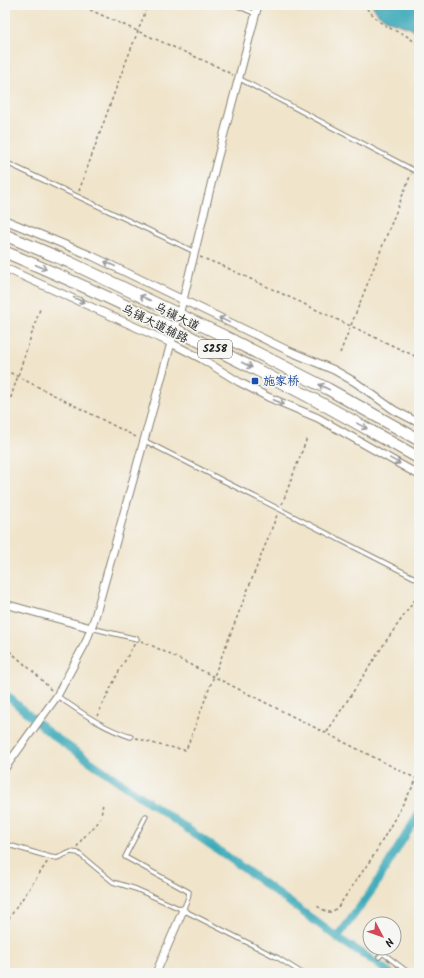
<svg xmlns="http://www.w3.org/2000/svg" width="424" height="978" font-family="Kalam,'LXGW WenKai TC',sans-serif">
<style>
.water{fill:#3caaba;stroke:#2c636b}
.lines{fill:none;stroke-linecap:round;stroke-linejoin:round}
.canal{stroke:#3caaba;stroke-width:8}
.lane-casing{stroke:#868073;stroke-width:5.5}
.street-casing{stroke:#868073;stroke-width:9}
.primary-casing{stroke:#868073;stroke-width:13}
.path{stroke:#868073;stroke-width:1.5;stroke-dasharray:3 3;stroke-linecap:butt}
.lane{stroke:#fff;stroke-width:3.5}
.street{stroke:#fff;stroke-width:7}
.primary{stroke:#fff;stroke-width:11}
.oneway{stroke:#999}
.transit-dot{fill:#1a4fb4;stroke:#f6f6f2;stroke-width:1.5}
.labels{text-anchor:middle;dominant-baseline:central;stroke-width:3.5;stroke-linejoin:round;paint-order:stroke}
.shield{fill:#f6f6f2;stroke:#5d5d5c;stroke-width:1}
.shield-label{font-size:11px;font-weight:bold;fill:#1c1c1c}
.street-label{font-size:12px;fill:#1c1c1c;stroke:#f6f6f2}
.transit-label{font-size:12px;fill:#164399;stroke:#f6f6f2;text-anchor:start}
</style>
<rect width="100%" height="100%" fill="#f6f6f2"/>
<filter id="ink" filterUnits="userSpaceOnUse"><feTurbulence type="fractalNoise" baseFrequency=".025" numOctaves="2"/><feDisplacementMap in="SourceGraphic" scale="8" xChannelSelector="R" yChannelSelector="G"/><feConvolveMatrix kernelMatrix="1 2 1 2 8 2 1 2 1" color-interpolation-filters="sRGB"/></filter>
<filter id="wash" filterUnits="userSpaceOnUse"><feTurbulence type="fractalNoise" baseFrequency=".012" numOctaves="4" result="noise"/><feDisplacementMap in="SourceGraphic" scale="16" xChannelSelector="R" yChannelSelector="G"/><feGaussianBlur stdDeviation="0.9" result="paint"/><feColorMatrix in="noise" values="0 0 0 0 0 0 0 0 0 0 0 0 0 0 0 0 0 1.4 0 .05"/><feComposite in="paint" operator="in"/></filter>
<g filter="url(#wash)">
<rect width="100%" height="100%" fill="#f0e4ca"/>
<path class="water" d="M372 5H419V35L410 28 389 21 378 14Z"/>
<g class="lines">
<path class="canal" d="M5 694 52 735 228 857 342 941 363 954 390 973
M337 938 373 889 402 841 419 814"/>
</g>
</g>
<g filter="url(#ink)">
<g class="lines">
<defs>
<path id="lane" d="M235 5 256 14
M238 78 419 173
M5 162 195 252
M145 441 419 580
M91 628 137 639
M57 696C81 712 102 728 131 737
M146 816 125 857 189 892 188 898 183 910
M5 844 50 857 57 858 71 852 78 853 113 882 136 889 183 910 278 958 302 973
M379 957 382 954H384L409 973"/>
<path id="street" d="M5 220 92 256 289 351 334 370 355 382 394 410 419 423
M5 268 171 343 202 359 239 382 268 397 318 418 419 475
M5 604 91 628
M5 768 57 696 86 642 95 617 183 300 216 164 258 5
M156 973 183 910"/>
<path id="primary" d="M5 235 69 262 220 334 328 389 419 440
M5 252C105 294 203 342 300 392 340 413 379 436 419 458"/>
</defs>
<use href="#lane" class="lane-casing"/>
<use href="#street" class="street-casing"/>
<use href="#primary" class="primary-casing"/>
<path class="path" d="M79 5 216 66 233 75
M362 5 367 9 380 22 393 30 404 34 419 45
M414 165 419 154
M79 191 119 80 148 5
M200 257 223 266 419 358
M340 353 411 174
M5 370 138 438
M5 415 40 309
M282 504 307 438
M141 641 155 647 417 779 374 855 338 907 332 912H327L315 905
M5 647 38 676 52 691
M97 716 118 673 135 643
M327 732 386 641 419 594
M136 738 159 745 186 750 214 676 277 515
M77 847 82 839 96 825 101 817 103 803
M5 924 48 861
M357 973 360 972"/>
<use href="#lane" class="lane"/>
<use href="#street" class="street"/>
<use href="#primary" class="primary"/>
</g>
<defs><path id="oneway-shaft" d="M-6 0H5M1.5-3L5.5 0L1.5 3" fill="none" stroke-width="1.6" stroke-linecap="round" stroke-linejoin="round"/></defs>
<g class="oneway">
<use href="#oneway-shaft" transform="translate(110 264) rotate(-155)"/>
<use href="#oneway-shaft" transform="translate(41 267) rotate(23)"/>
<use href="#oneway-shaft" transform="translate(145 298) rotate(-155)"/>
<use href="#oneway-shaft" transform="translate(79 300) rotate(24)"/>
<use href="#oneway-shaft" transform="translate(224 320) rotate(-154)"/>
<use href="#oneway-shaft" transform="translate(247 365) rotate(27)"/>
<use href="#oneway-shaft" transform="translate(324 387) rotate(-153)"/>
<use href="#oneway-shaft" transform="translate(279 402) rotate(23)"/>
<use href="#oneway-shaft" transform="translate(362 426) rotate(29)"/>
<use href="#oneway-shaft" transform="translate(395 461) rotate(29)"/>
</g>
</g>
<rect class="transit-dot" x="251" y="377" width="8" height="8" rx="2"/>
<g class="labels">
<rect class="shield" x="198" y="340" width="34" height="18" rx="3"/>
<g class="shield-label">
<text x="215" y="349">S258</text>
</g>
<g class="street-label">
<text transform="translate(177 317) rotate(26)">乌镇大道</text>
<text transform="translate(155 324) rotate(26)">乌镇大道辅路</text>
</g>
<g class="transit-label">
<text x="263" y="381">施家桥</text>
</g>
</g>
<rect width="424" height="978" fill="none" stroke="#f6f6f2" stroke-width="20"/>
<g transform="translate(382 936) rotate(131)"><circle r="19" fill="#f6f6f2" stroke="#9f9f9c"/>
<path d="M0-3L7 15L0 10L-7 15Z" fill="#d1495b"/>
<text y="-6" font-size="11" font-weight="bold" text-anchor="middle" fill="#1c1c1c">N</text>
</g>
</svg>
